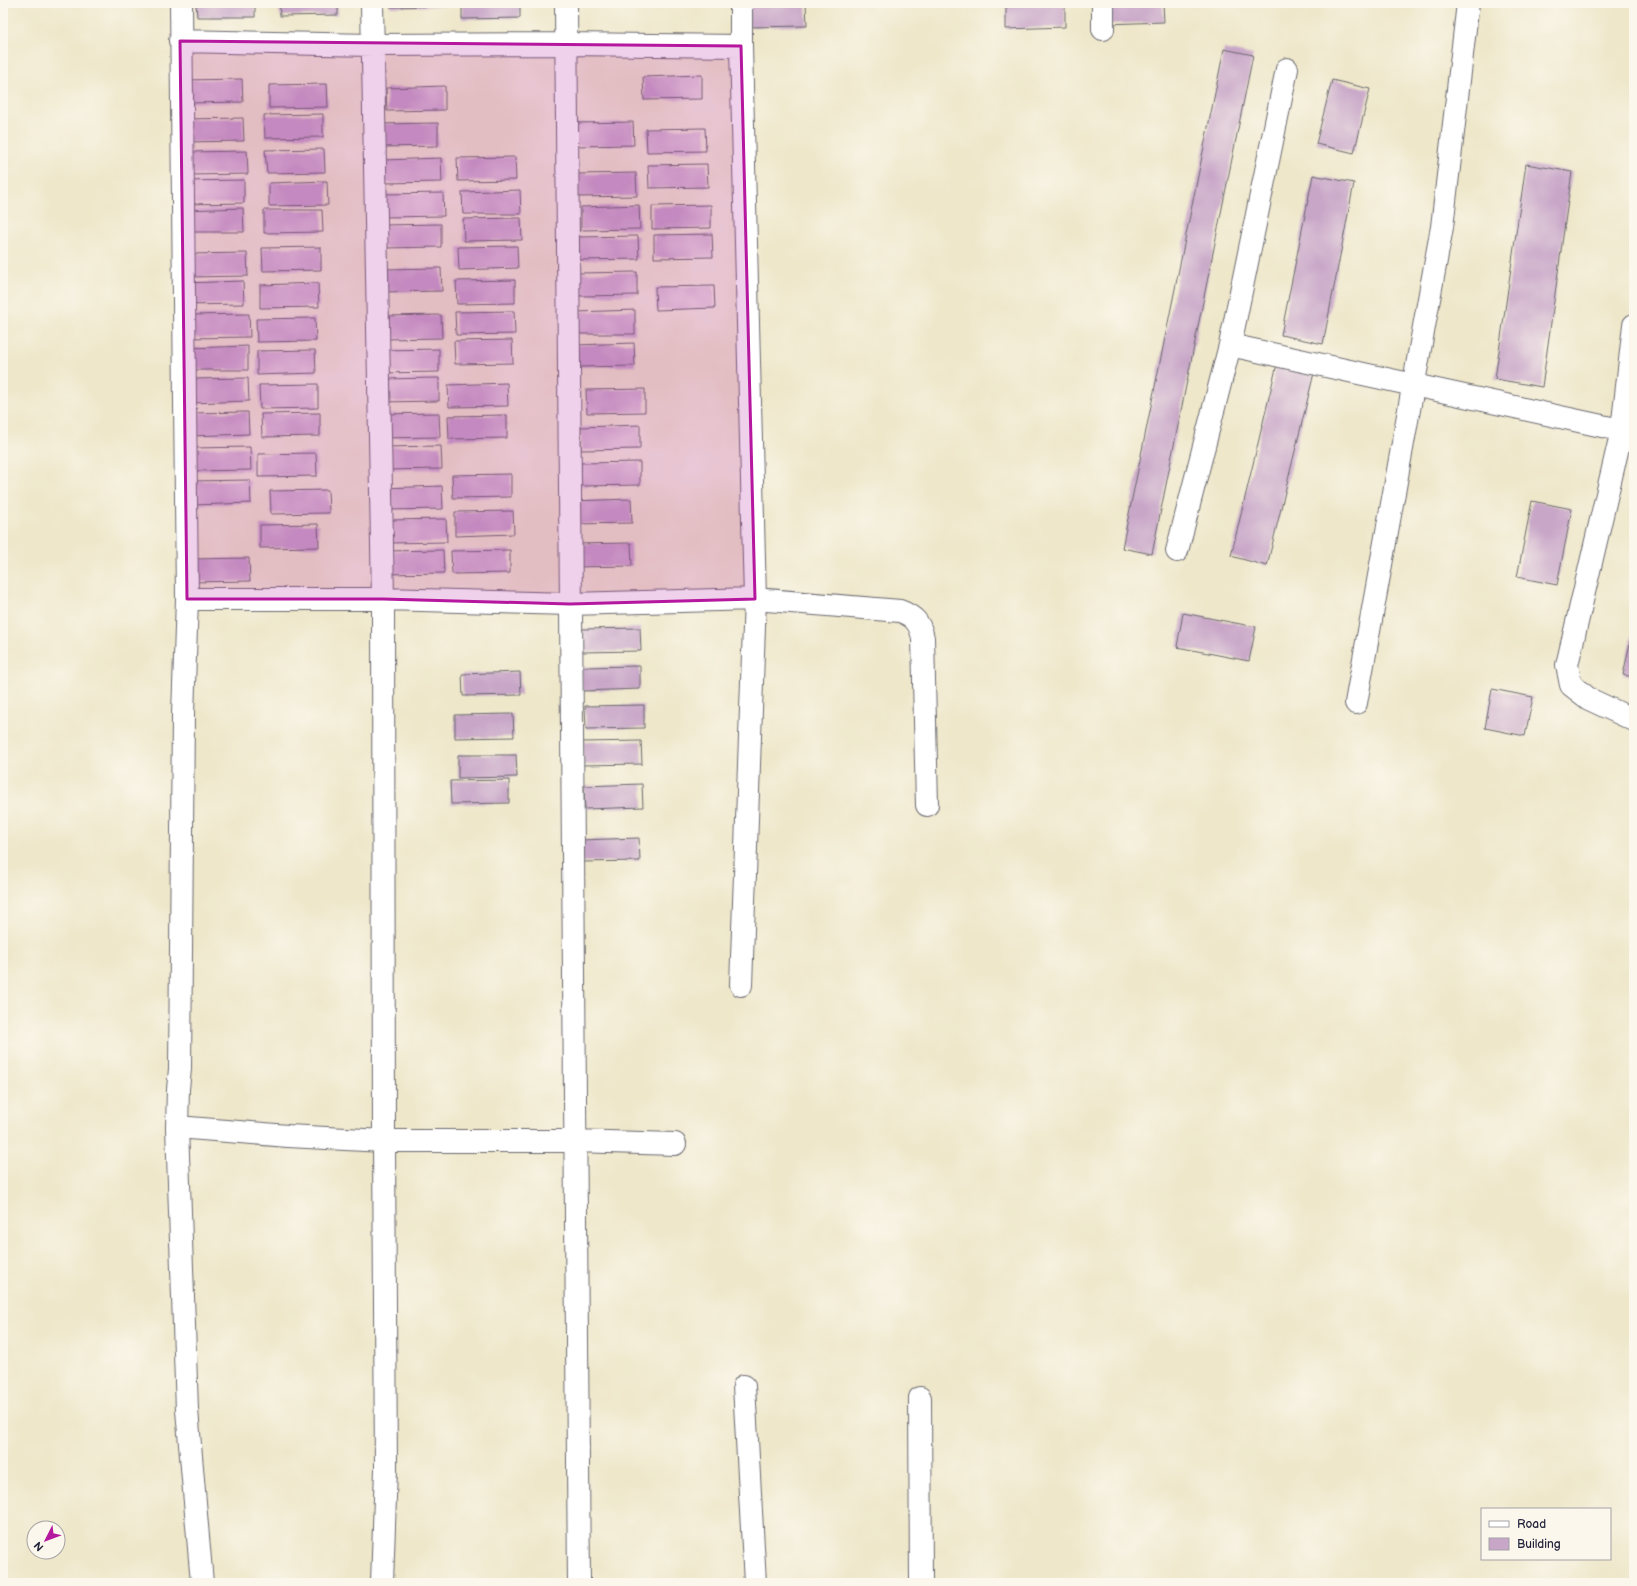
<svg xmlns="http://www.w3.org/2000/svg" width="1637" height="1586" font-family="'Balsamiq Sans',sans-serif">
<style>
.building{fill:#c8a6c8}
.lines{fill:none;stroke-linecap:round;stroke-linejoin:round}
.minor-casing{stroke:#69676d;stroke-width:24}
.minor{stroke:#fff;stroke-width:22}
.marked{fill:#b5179e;fill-opacity:0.2;stroke:#b5179e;stroke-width:3;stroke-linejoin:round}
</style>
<rect width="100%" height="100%" fill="#fbf7ec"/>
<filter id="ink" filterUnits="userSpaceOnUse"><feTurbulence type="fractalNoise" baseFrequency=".025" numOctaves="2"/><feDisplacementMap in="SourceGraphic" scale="8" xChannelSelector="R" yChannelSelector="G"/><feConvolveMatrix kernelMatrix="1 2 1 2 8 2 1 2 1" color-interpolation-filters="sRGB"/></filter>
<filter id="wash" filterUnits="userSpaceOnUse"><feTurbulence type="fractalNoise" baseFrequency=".012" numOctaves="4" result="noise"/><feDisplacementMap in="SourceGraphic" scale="16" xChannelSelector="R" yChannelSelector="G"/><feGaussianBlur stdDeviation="0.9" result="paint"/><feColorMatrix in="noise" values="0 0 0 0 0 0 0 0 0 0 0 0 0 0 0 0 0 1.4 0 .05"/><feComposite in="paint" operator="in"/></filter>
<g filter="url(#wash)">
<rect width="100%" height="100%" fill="#eee7ca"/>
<g id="blocks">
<path class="building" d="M196 3H255V17H197Z
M279 3H338V15L280 16Z
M390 3H448V6L390 7Z
M462 3H520V18L462 19Z
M806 3 807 26 748 27V4Z
M935 3H994V5L935 6Z
M1105 3H1163L1164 22 1106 24Z
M1065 4V27L1006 29V5Z
M1224 49 1253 55 1152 554 1122 548Z
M702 75V99L644 100 643 77Z
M242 79 243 102 184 103 183 80Z
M1332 80 1370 89 1354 153 1316 144Z
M327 84 328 107 269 108V85Z
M445 86V110L387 111 386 88Z
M323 114V137L265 138 264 115Z
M243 118 244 141 185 142V119Z
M633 122 634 145 575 146V123Z
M438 123V146L379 147V124Z
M705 128 706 151 647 152 646 129Z
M324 149 325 172 267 173 265 150Z
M247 151 248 174 189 175V152Z
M515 157 516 180 458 181 457 158Z
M441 158 442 182 383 183V160Z
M707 164 708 187 649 188 648 165Z
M1526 164 1572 172 1542 387 1495 379Z
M636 173 637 196 578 197 577 174Z
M1313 175 1354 183 1323 344 1281 335Z
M244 180V203L187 204 185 181Z
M327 181 328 205 269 206V183Z
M520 190 521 214H463L462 192Z
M443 193 444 216 385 217 384 194Z
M639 205 640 229 581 230V207Z
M711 205V228L652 229V206Z
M243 208 244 232H186L185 210Z
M264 210H322L323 232 264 233Z
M521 218 522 240 464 241 463 219Z
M441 224V247L383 248 382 225Z
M712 234 713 257 654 258V235Z
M638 236 639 259 580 260 579 237Z
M517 246 518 268 459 270 458 247Z
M321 247V270L263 271 262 248Z
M247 253 248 276 189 277V254Z
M441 268 442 291 383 292 382 269Z
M637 272V295L579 296 578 273Z
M515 280V303L457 304 456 281Z
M243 281 244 304 185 305V283Z
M318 283 319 307 260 308V285Z
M714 286 715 308 656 310 655 287Z
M635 310V334H577L576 312Z
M514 311 515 334 456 335 455 312Z
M249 314 250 337 191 338V315Z
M441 315 442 338 383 339V316Z
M315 318 316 341 257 342 256 319Z
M512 340 513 363 455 364 454 341Z
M634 343 635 366 577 367 576 345Z
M248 346V370H190L189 348Z
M439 349V372L381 373 380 350Z
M315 350 316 373 257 375V351Z
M1277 364 1314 373 1267 566 1231 556Z
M248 378 249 401 191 403 190 379Z
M439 378V401L381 402 380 379Z
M507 383 508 406 449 407 448 385Z
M318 384V408L260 409 259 385Z
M645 389V412L587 413 586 390Z
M248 412 249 434 190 436V413Z
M320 413V436L262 437 261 414Z
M439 413 440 437 381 438V414Z
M507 415V438L449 439 448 416Z
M640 425V449L581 450V427Z
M441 446 442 469 383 470V447Z
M250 447 251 470 192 471 191 448Z
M316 453 317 476 258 477V454Z
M640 462V485L581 486V463Z
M511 474V497L453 498 452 475Z
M250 480 251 503 193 505 192 481Z
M442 486 443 509 384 510 383 488Z
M328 490 329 513 271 514 270 491Z
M631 499 632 523 573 524 572 501Z
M1532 501 1572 509 1557 585 1517 577Z
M513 511 514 534 455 536V512Z
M446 519 447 542 389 543 388 520Z
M318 524 319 547 260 548V525Z
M631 543 632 566 573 567V544Z
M443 550 444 573 385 574V551Z
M510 550V573L452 574 451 551Z
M249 558 250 581 191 582V559Z
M1183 613 1256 627 1249 661 1177 647Z
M640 628 641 651 582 652V629Z
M1633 629 1634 630V677L1623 675Z
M640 666V689L582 691 581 667Z
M520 672 521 695 463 696 462 674Z
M1492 689 1533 697 1525 736 1485 728Z
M644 705V728L586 729 585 706Z
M513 714 514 737 455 738V715Z
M641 741 642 764 583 765V742Z
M458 755H516L517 777 458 778Z
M509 780V803L451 804 450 781Z
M642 784 643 807 585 809 584 786Z
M639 838 640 861 581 862 580 840Z"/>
</g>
</g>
<g filter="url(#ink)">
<use href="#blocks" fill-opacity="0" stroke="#69676d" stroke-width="1"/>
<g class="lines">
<defs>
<path id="minor" d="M181 3 187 599H383L570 604 755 599 900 611C914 616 920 623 923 638L927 805
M372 3 383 599 384 1141 386 1469 382 1583
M566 3 579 1583
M1103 29V3
M180 41 372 45 566 44 741 46V3
M1634 325 1622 430 1567 665 1571 685 1589 699 1634 720
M1230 345 1634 433
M1177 551 1230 345 1287 69
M187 599 183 714 180 1069 178 1089 177 1127 288 1136 384 1141H574L675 1144
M1356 703 1442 227 1468 3
M741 985 755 599 741 46
M177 1127 187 1410 202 1583
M744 1386 755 1583
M920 1398 921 1583"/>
</defs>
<use href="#minor" class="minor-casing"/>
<use href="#minor" class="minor"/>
</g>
</g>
<path class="marked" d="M180 41 741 46 755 599 570 604 383 599H187Z"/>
<rect width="1637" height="1586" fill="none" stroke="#fbf7ec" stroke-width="16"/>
<rect x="1481" y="1508" width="130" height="52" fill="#fbf7ec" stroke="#a4a2a5"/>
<rect x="1489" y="1521" width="20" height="6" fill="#ffffff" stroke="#a4a2a5"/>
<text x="1517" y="1528" font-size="12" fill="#22223b">Road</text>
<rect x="1489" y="1538" width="20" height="12" fill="#c8a6c8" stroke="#a4a2a5"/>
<text x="1517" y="1548" font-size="12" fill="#22223b">Building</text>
<g transform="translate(46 1540) rotate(228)"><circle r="19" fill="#fbf7ec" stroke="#a4a2a5"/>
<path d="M0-3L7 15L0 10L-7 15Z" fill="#b5179e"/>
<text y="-6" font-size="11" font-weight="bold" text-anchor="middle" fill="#22223b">N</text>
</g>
</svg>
